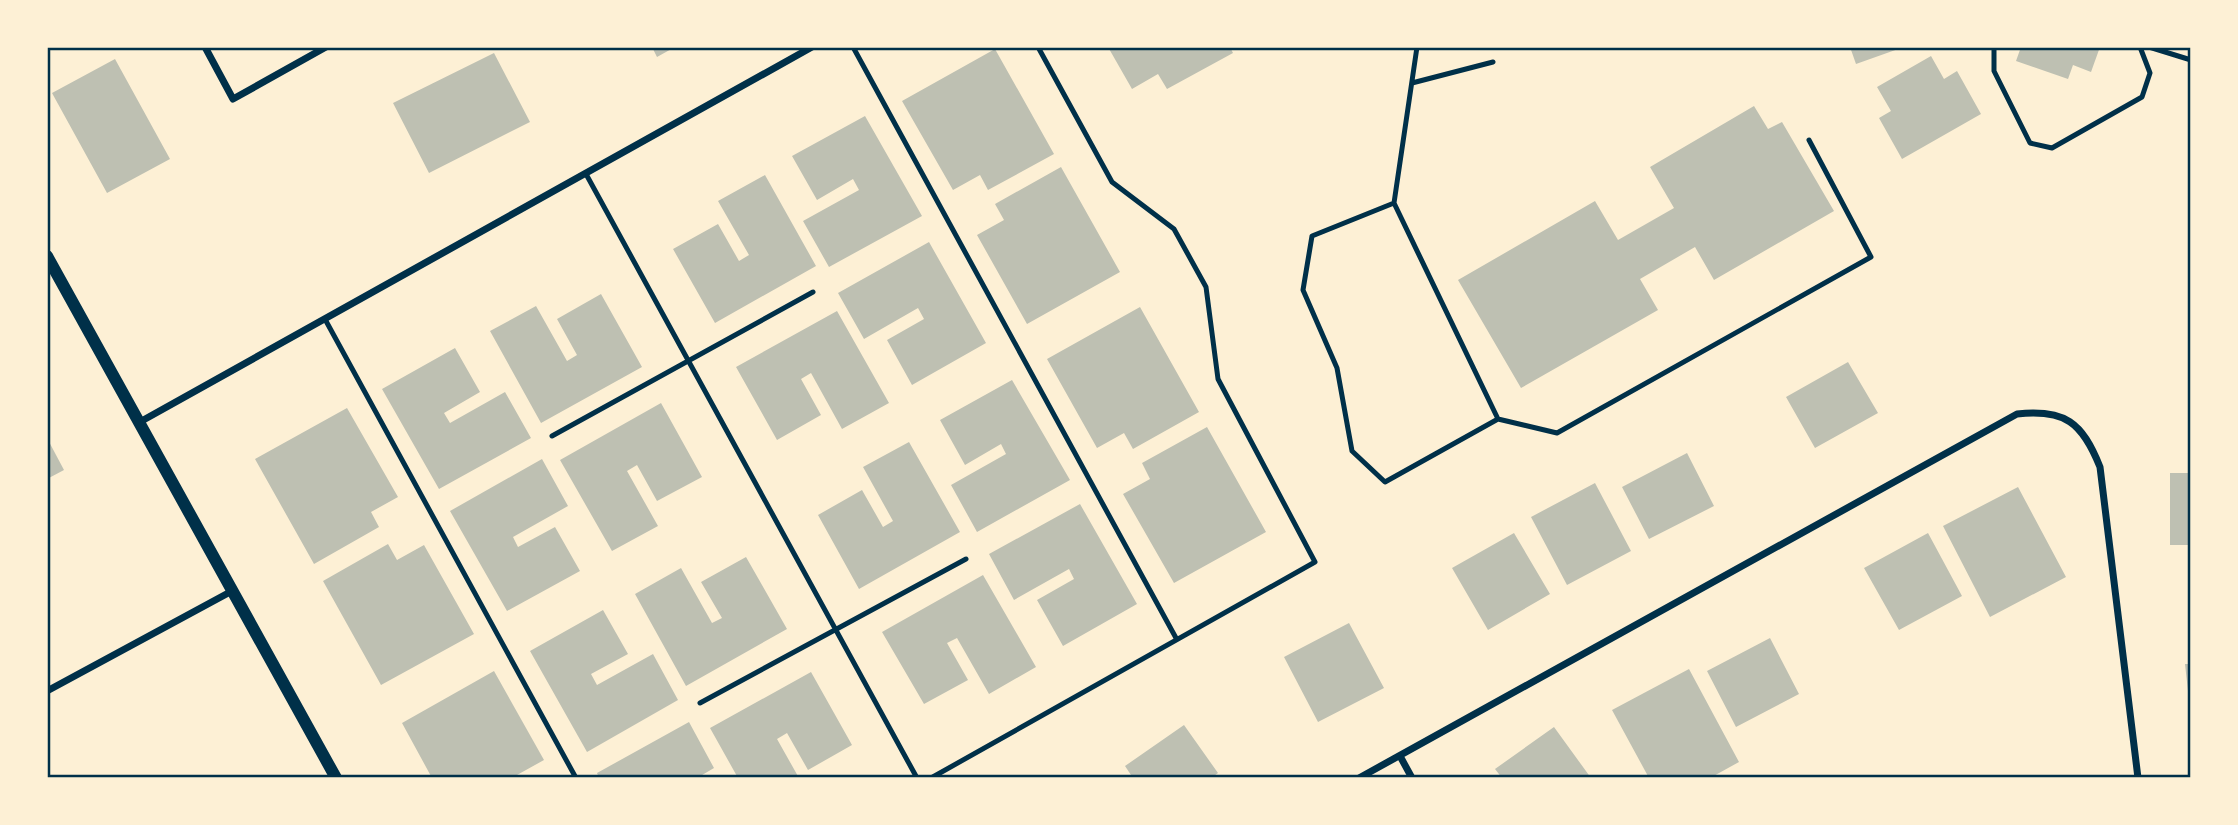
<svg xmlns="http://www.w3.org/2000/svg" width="2238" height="825" font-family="'Work Sans',sans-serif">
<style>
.building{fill:#bec0b2}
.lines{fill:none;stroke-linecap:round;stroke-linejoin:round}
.service{stroke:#003049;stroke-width:5}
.minor{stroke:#003049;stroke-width:7}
.tertiary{stroke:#003049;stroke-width:12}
.neatline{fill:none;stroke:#003049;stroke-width:2.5}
</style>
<rect width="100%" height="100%" fill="#fdf0d5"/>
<path class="building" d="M652 47H675L657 57Z
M1108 47H1230L1233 53 1167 89 1158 74 1132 89Z
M1850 47H1901V48L1856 64Z
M2021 47H2100L2091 72 2073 65 2068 79 2016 61Z
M995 49 1054 154 988 190 980 175 953 190 902 101Z
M494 53 530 122 429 173 393 103Z
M1931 56 1944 79 1957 71 1981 114 1902 159 1879 118 1891 111 1877 87Z
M115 59 170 159 107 193 52 93Z
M1754 106 1768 129 1782 122 1834 211 1714 280 1695 247 1640 279 1658 310 1521 388 1458 280 1595 201 1618 240 1674 208 1650 167Z
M865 116 922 216 829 267 803 221 859 190 853 179 817 200 792 156Z
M1061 167 1120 272 1027 324 977 235 1004 220 995 204Z
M765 175 816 266 715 323 673 249 718 224 739 261 749 255 718 201Z
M929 242 986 343 912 385 887 340 924 319 918 308 864 339 838 293Z
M601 294 642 367 541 423 490 331 536 306 567 361 577 355 557 319Z
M1140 307 1199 412 1133 449 1124 433 1097 448 1047 359Z
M837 311 889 403 842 429 811 373 801 379 821 415 777 440 736 367Z
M455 348 480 392 444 413 450 423 505 392 531 438 439 489 382 389Z
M1848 362 1878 413 1815 448 1786 397Z
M1012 380 1070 480 977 532 951 485 1006 454 1001 444 965 465 940 420Z
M661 403 702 477 657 501 637 465 627 471 658 526 612 551 560 460Z
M347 408 398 497 371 512 379 527 314 564 255 459Z
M1207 427 1266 532 1174 583 1123 494 1150 479 1142 463Z
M47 438 64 470 47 479Z
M909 442 960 532 859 589 818 515 862 490 883 527 893 521 863 467Z
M1687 453 1714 506 1649 539 1622 487Z
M542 459 568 506 513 537 518 547 555 527 580 571 507 611 450 511Z
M2170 473H2191V545H2170Z
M1595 483 1631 551 1567 585 1531 517Z
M2018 487 2066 577 1990 617 1943 526Z
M1080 504 1137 604 1063 646 1037 600 1074 579 1069 569 1014 600 989 554Z
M1514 533 1550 594 1488 630 1452 568Z
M1928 533 1962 596 1899 630 1864 568Z
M388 544 397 560 424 545 474 634 381 685 323 581Z
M746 557 787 629 686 686 635 594 681 568 712 623 722 618 701 582Z
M983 575 1036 667 989 694 957 638 947 643 968 680 924 704 882 632Z
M603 610 628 654 591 674 597 685 653 654 678 700 587 752 530 651Z
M1349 623 1384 688 1318 722 1284 657Z
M1770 638 1799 694 1736 727 1707 671Z
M2185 664H2191V699L2189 700Z
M1689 669 1739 762 1710 778H1649L1612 710Z
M494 671 544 760 517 775 519 778H432L402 723Z
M811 672 852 745 808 770 787 733 777 739 799 778H738L710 728Z
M689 722 714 768 697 778H599L597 773Z
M1184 725 1218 773 1211 778H1133L1125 766Z
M1554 727 1591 778H1502L1495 769Z"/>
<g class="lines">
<path class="service" d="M853 47 1176 638
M1994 47V71L2030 143 2052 148 2142 97 2150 73 2140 47
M2149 47 2191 60
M1412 83 1493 62
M586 174 917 778
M1394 203 1312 236 1303 290 1337 368 1352 451 1385 482 1498 419 1394 203 1417 47
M326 321 576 778
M1498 419 1557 433 1871 257 1809 140
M552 436 813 292
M700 703 966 559
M931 778 1315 562 1218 379 1206 287 1174 229 1112 182 1038 47"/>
<path class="minor" d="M205 47 233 99 326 47
M138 423 812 47
M47 691 232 591
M1400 756 1412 778
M1359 778 2017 414C2065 409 2082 422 2100 467L2138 778"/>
<path class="tertiary" d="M47 256 336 778"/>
</g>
<rect width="2238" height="825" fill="none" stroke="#fdf0d5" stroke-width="98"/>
<rect x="49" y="49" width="2140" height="727" class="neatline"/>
</svg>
